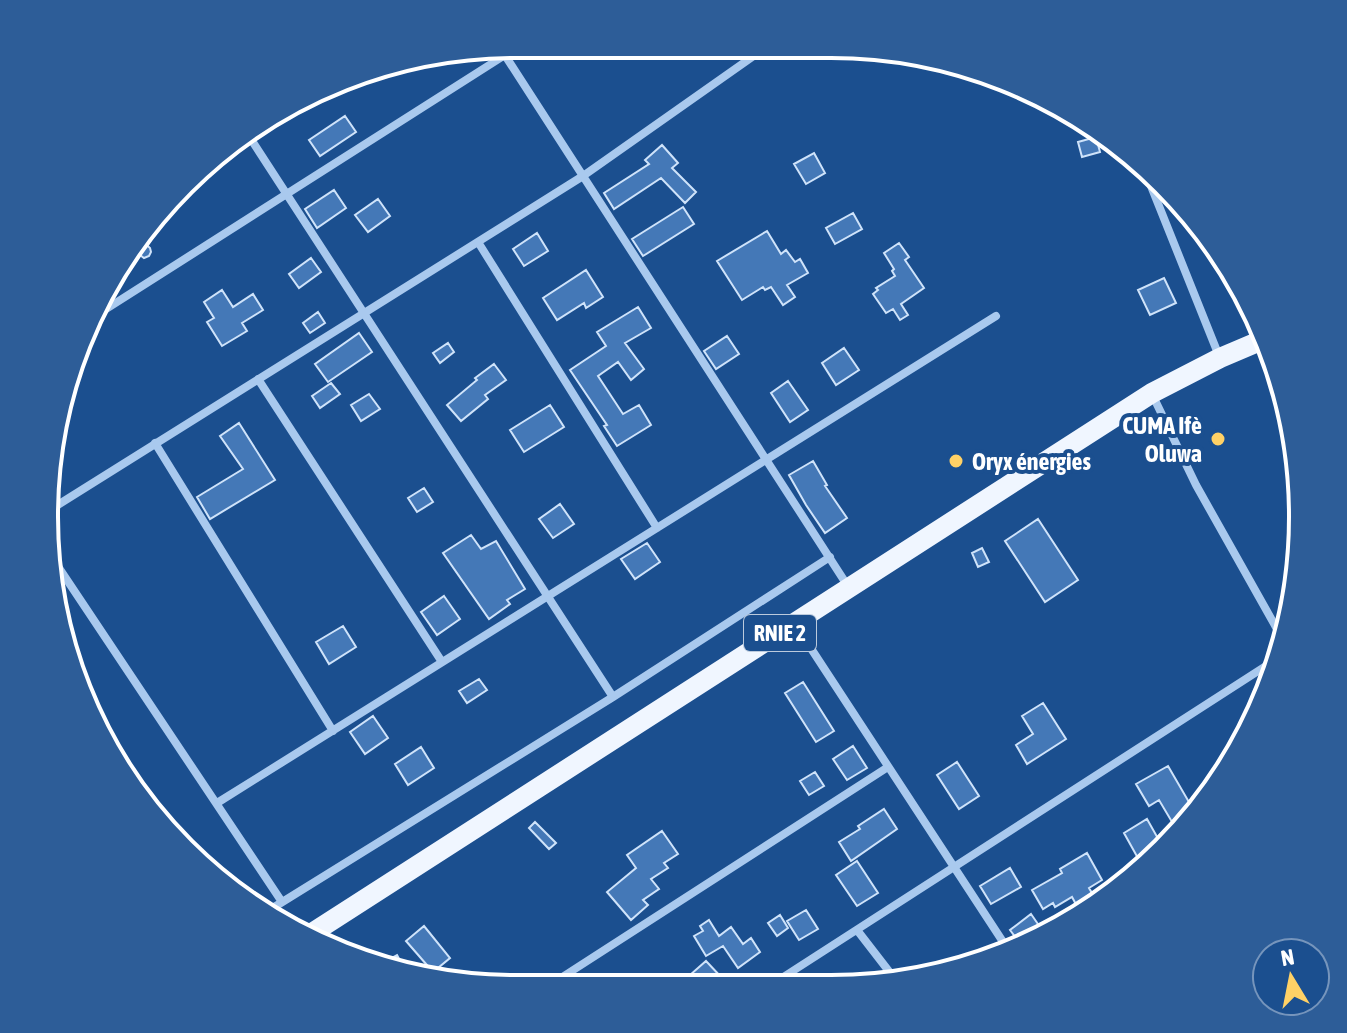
<svg xmlns="http://www.w3.org/2000/svg" width="1347" height="1033" font-family="'Asap Condensed',sans-serif">
<style>
.building{fill:#4478b7;stroke:#cfe3fa;stroke-width:2}
.lines{fill:none;stroke-linecap:round;stroke-linejoin:round}
.path{stroke:#a9c9ee;stroke-width:2;stroke-dasharray:4 6;stroke-linecap:butt}
.minor{stroke:#a9c9ee;stroke-width:8}
.primary{stroke:#f0f6ff;stroke-width:20}
.poi-dot{fill:#ffd166;stroke:#1b4f8f;stroke-width:3}
.labels{text-anchor:middle;dominant-baseline:central;stroke-width:8;stroke-linejoin:round;paint-order:stroke}
.shield{fill:#1b4f8f;stroke:#bbcadd;stroke-width:2}
.shield-label{font-size:22px;font-weight:bold;fill:#fff}
.poi-label{font-size:24px;font-weight:bold;fill:#fff;stroke:#1b4f8f;text-anchor:end}
.rim{fill:none;stroke:#fff;stroke-width:4}
</style>
<rect width="100%" height="100%" fill="#1b4f8f"/>
<path class="building" d="M345 116 356 132 320 156 309 140Z
M1096 137 1100 152 1082 157 1078 142Z
M662 145 678 163 672 168 696 192 685 203 661 178 614 209 604 193 649 164 645 160Z
M814 153 825 173 806 184 794 164Z
M334 190 346 208 317 228 305 209Z
M378 199 390 216 368 232 355 215Z
M683 207 694 224 643 256 632 239Z
M853 213 862 229 835 244 826 228Z
M767 231 781 254 786 250 795 262 800 259 808 273 787 285 795 297 783 305 771 287 765 290 763 287 742 300 717 261Z
M537 233 548 251 524 266 513 249Z
M139 238 150 248 151 252 149 256 144 258 140 255Z
M899 243 909 257 905 260 924 288 901 304 908 315 900 320 893 309 886 313 873 294 878 290 876 288 895 276 892 271 894 269 884 253Z
M311 258 321 272 299 288 289 274Z
M586 270 603 297 586 308 584 303 557 320 543 298Z
M1164 278 1176 303 1150 315 1138 290Z
M222 290 233 307 253 294 263 310 242 323 247 331 222 346 207 322 214 318 204 302Z
M638 307 651 328 625 343 644 369 631 380 618 362 598 376 623 414 639 405 651 425 617 446 604 426 607 425 570 370 606 346 597 332Z
M318 312 325 323 310 333 303 323Z
M359 333 372 352 328 382 315 364Z
M727 336 739 354 716 369 704 351Z
M448 343 454 352 440 363 433 353Z
M844 348 859 370 836 385 822 363Z
M494 364 506 380 485 395 488 399 461 421 447 405 477 380 475 378Z
M788 381 808 410 790 422 771 393Z
M331 383 340 394 320 408 312 396Z
M369 394 380 409 361 421 351 405Z
M550 405 564 427 524 452 510 430Z
M239 423 275 480 210 519 197 497 243 469 220 436Z
M813 461 827 485 825 486 847 518 825 533 806 505 789 475Z
M424 488 433 502 417 512 408 498Z
M560 504 574 524 553 538 539 519Z
M1038 519 1078 580 1045 602 1005 541Z
M471 535 481 549 496 541 525 589 507 600 510 604 489 619 443 553Z
M647 543 660 562 635 579 621 559Z
M982 548 989 562 978 567 972 553Z
M444 596 460 619 437 635 421 612Z
M343 626 356 647 329 664 316 642Z
M479 679 487 690 467 703 459 691Z
M803 682 834 731 816 742 785 693Z
M1043 703 1066 739 1027 764 1016 745 1033 734 1022 716Z
M373 716 388 738 365 754 350 732Z
M853 746 867 768 847 780 833 759Z
M421 747 434 768 408 785 395 764Z
M957 762 979 796 959 809 937 775Z
M1168 766 1193 809 1175 827 1159 800 1149 806 1136 784Z
M815 772 824 786 809 795 800 781Z
M884 809 897 829 851 861 839 842 860 829 858 826Z
M1147 819 1160 842 1147 856 1139 860 1124 833Z
M535 822 556 843 549 849 529 828Z
M662 831 678 854 664 863 668 868 651 879 659 889 643 900 648 905 631 920 607 892 636 868 627 855Z
M1087 853 1102 880 1089 888 1095 898 1078 908 1072 897 1055 907 1053 903 1043 909 1032 890 1062 873 1060 869Z
M857 861 878 893 857 906 836 875Z
M1010 868 1021 887 991 904 980 886Z
M806 910 818 929 799 940 787 921Z
M1031 914 1040 927 1019 942 1010 930Z
M780 915 788 928 777 936 768 923Z
M709 920 719 936 731 927 743 944 751 938 760 952 738 968 723 946 706 956 694 936 703 931 700 926Z
M424 926 450 958 433 972 406 941Z
M397 955 406 972 379 965Z
M706 961 722 978 714 985H699L690 975Z"/>
<g class="lines">
<path class="path" d="M56 609 64 597"/>
<path class="minor" d="M499 46 849 588
M247 133 613 697
M1145 171 1219 356
M478 242 657 528
M92 318 505 55
M258 379 442 662
M1152 394 1196 485 1282 638
M155 443 333 731
M45 513 583 176 769 45
M49 553 282 902
M795 624 1009 951
M217 803 996 316
M263 914 613 697 830 557
M857 930 898 983
M550 985 888 767
M771 985 1272 662"/>
<path class="primary" d="M306 937 1152 393 1220 358 1260 341"/>
</g>
<g class="poi-dot">
<circle cx="1218" cy="439" r="8"/>
<circle cx="956" cy="461" r="8"/>
</g>
<g class="labels">
<rect class="shield" x="744" y="615" width="72" height="36" rx="6"/>
<g class="shield-label">
<text x="780" y="633">RNIE 2</text>
</g>
<g class="poi-label">
<text x="1202" y="425">CUMA Ifè<tspan x="1202" dy="28">Oluwa</tspan></text>
<text x="972" y="461" text-anchor="start">Oryx énergies</text>
</g>
</g>
<path d="M0 0H1347V1033H0ZM516 58H831A458 458 0 0 1 1289 516V517A458 458 0 0 1 831 975H516A458 458 0 0 1 58 517V516A458 458 0 0 1 516 58Z" fill="#2d5d98" fill-rule="evenodd"/>
<path class="rim" d="M516 58H831A458 458 0 0 1 1289 516V517A458 458 0 0 1 831 975H516A458 458 0 0 1 58 517V516A458 458 0 0 1 516 58Z"/>
<g transform="translate(1291 977) rotate(350)"><circle r="38" fill="#1b4f8f" stroke="#7695bc" stroke-width="2"/>
<path d="M0-6L14 30L0 20L-14 30Z" fill="#ffd166"/>
<text y="-12" font-size="22" font-weight="bold" text-anchor="middle" fill="#ffffff">N</text>
</g>
</svg>
